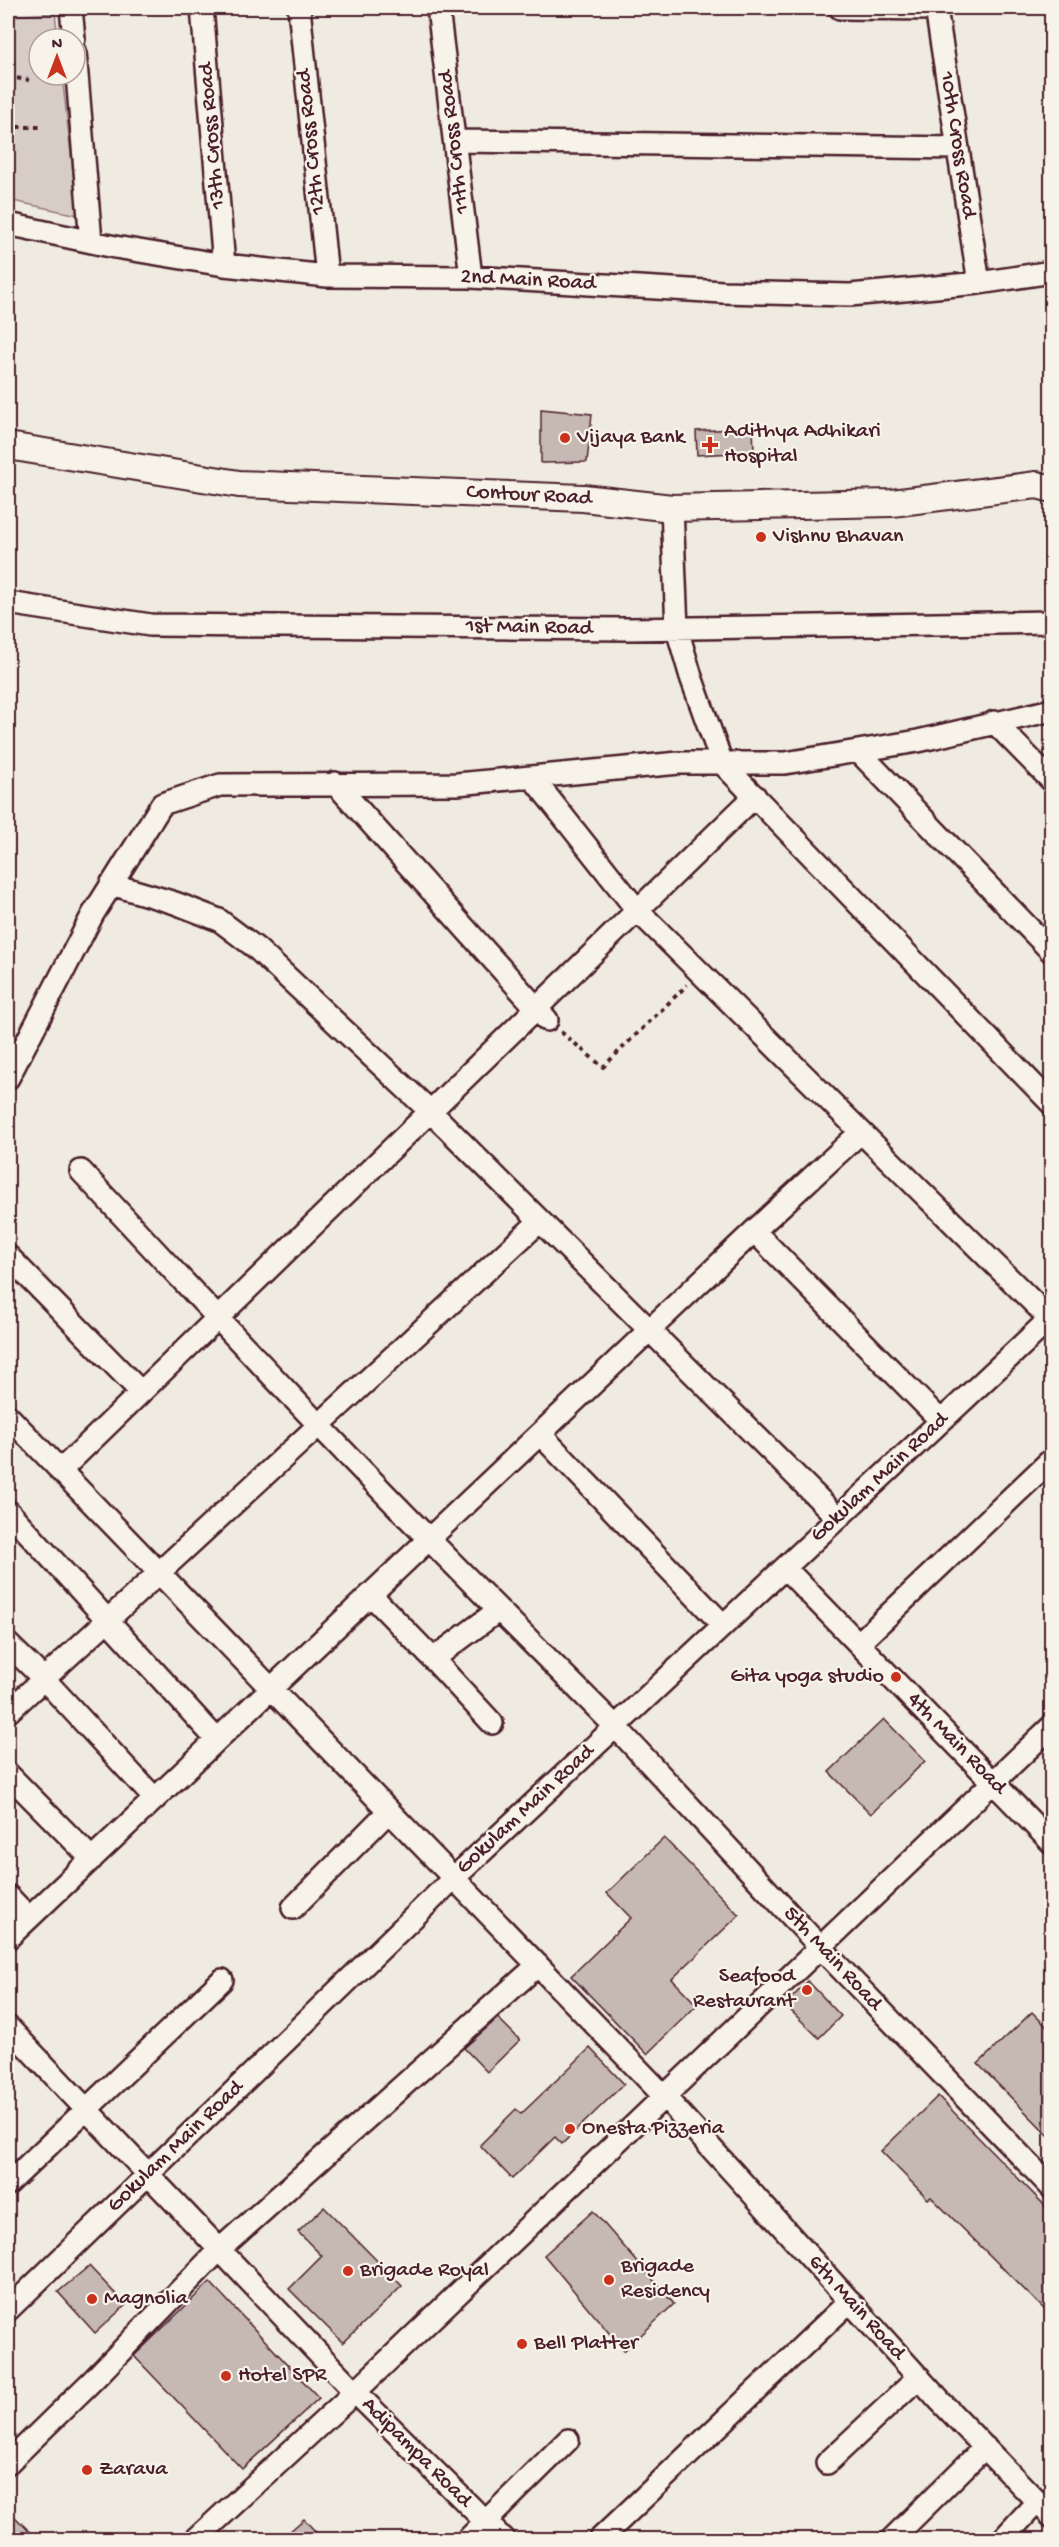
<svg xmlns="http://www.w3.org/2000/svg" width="1059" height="2547" font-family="'Gochi Hand',sans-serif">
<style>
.green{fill:#d8cdc6;stroke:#917678;stroke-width:1.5}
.building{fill:#c6b8b3;stroke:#4a1f2b;stroke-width:1.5}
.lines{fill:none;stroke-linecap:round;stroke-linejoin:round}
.minor-casing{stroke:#4a1f2b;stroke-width:26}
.major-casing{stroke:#4a1f2b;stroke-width:30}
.path{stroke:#4a1f2b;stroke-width:4;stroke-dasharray:4.5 4.5;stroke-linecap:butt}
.minor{stroke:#f7f3e8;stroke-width:21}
.major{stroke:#f7f3e8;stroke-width:26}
.poi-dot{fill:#c8321e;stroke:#f7f3e8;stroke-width:2}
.labels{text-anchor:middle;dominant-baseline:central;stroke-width:4.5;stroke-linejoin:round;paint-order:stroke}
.street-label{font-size:22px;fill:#4a1f2b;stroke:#f7f3e8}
.poi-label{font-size:22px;fill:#4a1f2b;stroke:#f7f3e8;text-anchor:start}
</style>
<rect width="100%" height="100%" fill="#f0ebe0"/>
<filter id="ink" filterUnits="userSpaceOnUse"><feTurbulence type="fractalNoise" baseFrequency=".0167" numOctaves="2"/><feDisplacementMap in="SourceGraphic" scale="12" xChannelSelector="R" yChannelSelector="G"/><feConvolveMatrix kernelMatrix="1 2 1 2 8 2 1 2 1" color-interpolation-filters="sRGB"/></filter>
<g filter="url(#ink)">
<path class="green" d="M55 13 58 39H39V75H62L78 215 8 200V16Z"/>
<path class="building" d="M541 409 592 414 587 462 541 463Z
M753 428 754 452 697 455 696 431Z
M884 1719 925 1761 871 1814 829 1772Z
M664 1838 739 1915 672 1979 697 2005 647 2054 571 1976 631 1918 607 1893Z
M808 1981 841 2016 819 2038 785 2005Z
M1032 2012 1052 2032V2139L978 2064Z
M498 2018 520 2040 487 2072 464 2048Z
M590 2048 624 2084 562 2144 555 2137 512 2179 480 2145 516 2109 521 2114Z
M938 2096 1052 2213V2317L931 2197 928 2199 881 2151Z
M324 2207 402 2286 343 2343 289 2289 322 2256 298 2232Z
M593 2211 674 2304 624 2351 544 2255Z
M89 2266 126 2305 95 2333 58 2292Z
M210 2282 319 2398 242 2469 134 2356Z
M8 2510 38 2540H8Z
M304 2519 323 2540H280Z"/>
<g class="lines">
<defs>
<path id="minor" d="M71 8 74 39
M202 8 224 265
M299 8 327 276
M438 8 471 277
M840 8 936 9
M936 8 979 283
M75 51 91 242
M456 141 958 148
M8 224 115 247 224 265 327 276 471 277 723 292 850 295 979 283 1052 272
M672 508 677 629 691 677 722 763 1052 1104
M8 603 150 625 629 629 1052 622
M994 722 1052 781
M858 751 1052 952
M532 777 637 910 1050 1319
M335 783 547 1020
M111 884 175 903 219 920 256 948 430 1111 838 1518
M8 1078 93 914 162 804 220 785 457 784 679 763H785L918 741 1052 710
M81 1171C218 1319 356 1467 499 1610
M754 1231 941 1421
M8 1256 141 1392
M8 1416 664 2096 940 2401 1052 2517
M541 1435 723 1625
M60 1471 755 796
M8 1511 217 1740
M785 1568 1052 1843
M371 1595 433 1659
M859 1643 1052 1459
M8 1644 44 1679 155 1799
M8 1712 540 1221
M492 1723 433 1659 499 1610 615 1726 820 1947 1052 2188
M8 1774 92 1859
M8 1896 29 1918
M293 1908 389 1811
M8 1938 754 1231 861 1132
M8 2027 355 2392 504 2540
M8 2184 222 1980
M8 2310 454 1878 1052 1317
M8 2463 93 2380 219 2250 538 1965
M827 2463 919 2377
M195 2540 355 2392 1052 1726
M467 2540 568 2440
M599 2540 850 2301
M891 2540 985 2447
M1002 2540 1037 2502"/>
<path id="major" d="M8 446 239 484 583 498 672 508 892 503 1037 485 1052 489"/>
</defs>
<use href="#minor" class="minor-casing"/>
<use href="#major" class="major-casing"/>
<path class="path" d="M8 77 29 80
M8 127H41
M561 1032 603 1067 687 985"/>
<use href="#minor" class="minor"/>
<use href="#major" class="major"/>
</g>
</g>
<g class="poi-dot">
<circle cx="565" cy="438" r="6"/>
<path d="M707 436h6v6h6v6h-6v6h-6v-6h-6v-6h6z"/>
<circle cx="761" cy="537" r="6"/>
<circle cx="896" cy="1677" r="6"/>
<circle cx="807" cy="1990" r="6"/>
<circle cx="570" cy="2129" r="6"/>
<circle cx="348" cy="2271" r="6"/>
<circle cx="609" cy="2280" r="6"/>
<circle cx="92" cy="2299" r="6"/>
<circle cx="522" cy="2344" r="6"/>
<circle cx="226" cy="2376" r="6"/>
<circle cx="87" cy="2470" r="6"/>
</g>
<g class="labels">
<g class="street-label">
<text transform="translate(213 136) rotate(-95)">13th Cross Road</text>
<text transform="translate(312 142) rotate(-96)">12th Cross Road</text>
<text transform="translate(455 142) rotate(-97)">11th Cross Road</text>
<text transform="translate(957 145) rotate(81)">10th Cross Road</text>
<text transform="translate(528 281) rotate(3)">2nd Main Road</text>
<text transform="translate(529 496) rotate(3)">Contour Road</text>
<text transform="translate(529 628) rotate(1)">1st Main Road</text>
<text transform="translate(880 1478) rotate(-43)">Gokulam Main Road</text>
<text transform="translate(956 1744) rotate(46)">4th Main Road</text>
<text transform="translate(526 1810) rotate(-43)">Gokulam Main Road</text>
<text transform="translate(832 1959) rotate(47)">5th Main Road</text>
<text transform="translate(176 2147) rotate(-44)">Gokulam Main Road</text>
<text transform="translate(856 2308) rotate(48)">6th Main Road</text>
<text transform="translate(416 2453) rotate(45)">Adipampa Road</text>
</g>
<g class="poi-label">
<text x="724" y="432">Adithya Adhikari<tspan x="724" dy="25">Hospital</tspan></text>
<text x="577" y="438">Vijaya Bank</text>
<text x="773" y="537">Vishnu Bhavan</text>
<text x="884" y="1677" text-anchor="end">Gita yoga studio</text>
<text x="795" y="1977" text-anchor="end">Seafood<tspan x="795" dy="25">Restaurant</tspan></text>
<text x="582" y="2129">Onesta Pizzeria</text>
<text x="621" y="2267">Brigade<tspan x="621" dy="25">Residency</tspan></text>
<text x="360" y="2271">Brigade Royal</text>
<text x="104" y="2299">Magnolia</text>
<text x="534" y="2344">Bell Platter</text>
<text x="238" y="2376">Hotel SPR</text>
<text x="99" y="2470">Zarava</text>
</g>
</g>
<rect width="1059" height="2547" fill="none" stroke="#f7f3e8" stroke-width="30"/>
<rect x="15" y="15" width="1029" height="2517" fill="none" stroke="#4a1f2b" stroke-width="2" filter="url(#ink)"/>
<g transform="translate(57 57)"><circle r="28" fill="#f7f3e8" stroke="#b29e9c" stroke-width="1.5"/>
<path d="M0-4.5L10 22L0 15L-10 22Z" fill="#c8321e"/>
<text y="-9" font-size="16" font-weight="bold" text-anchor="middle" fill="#4a1f2b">N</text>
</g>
</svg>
